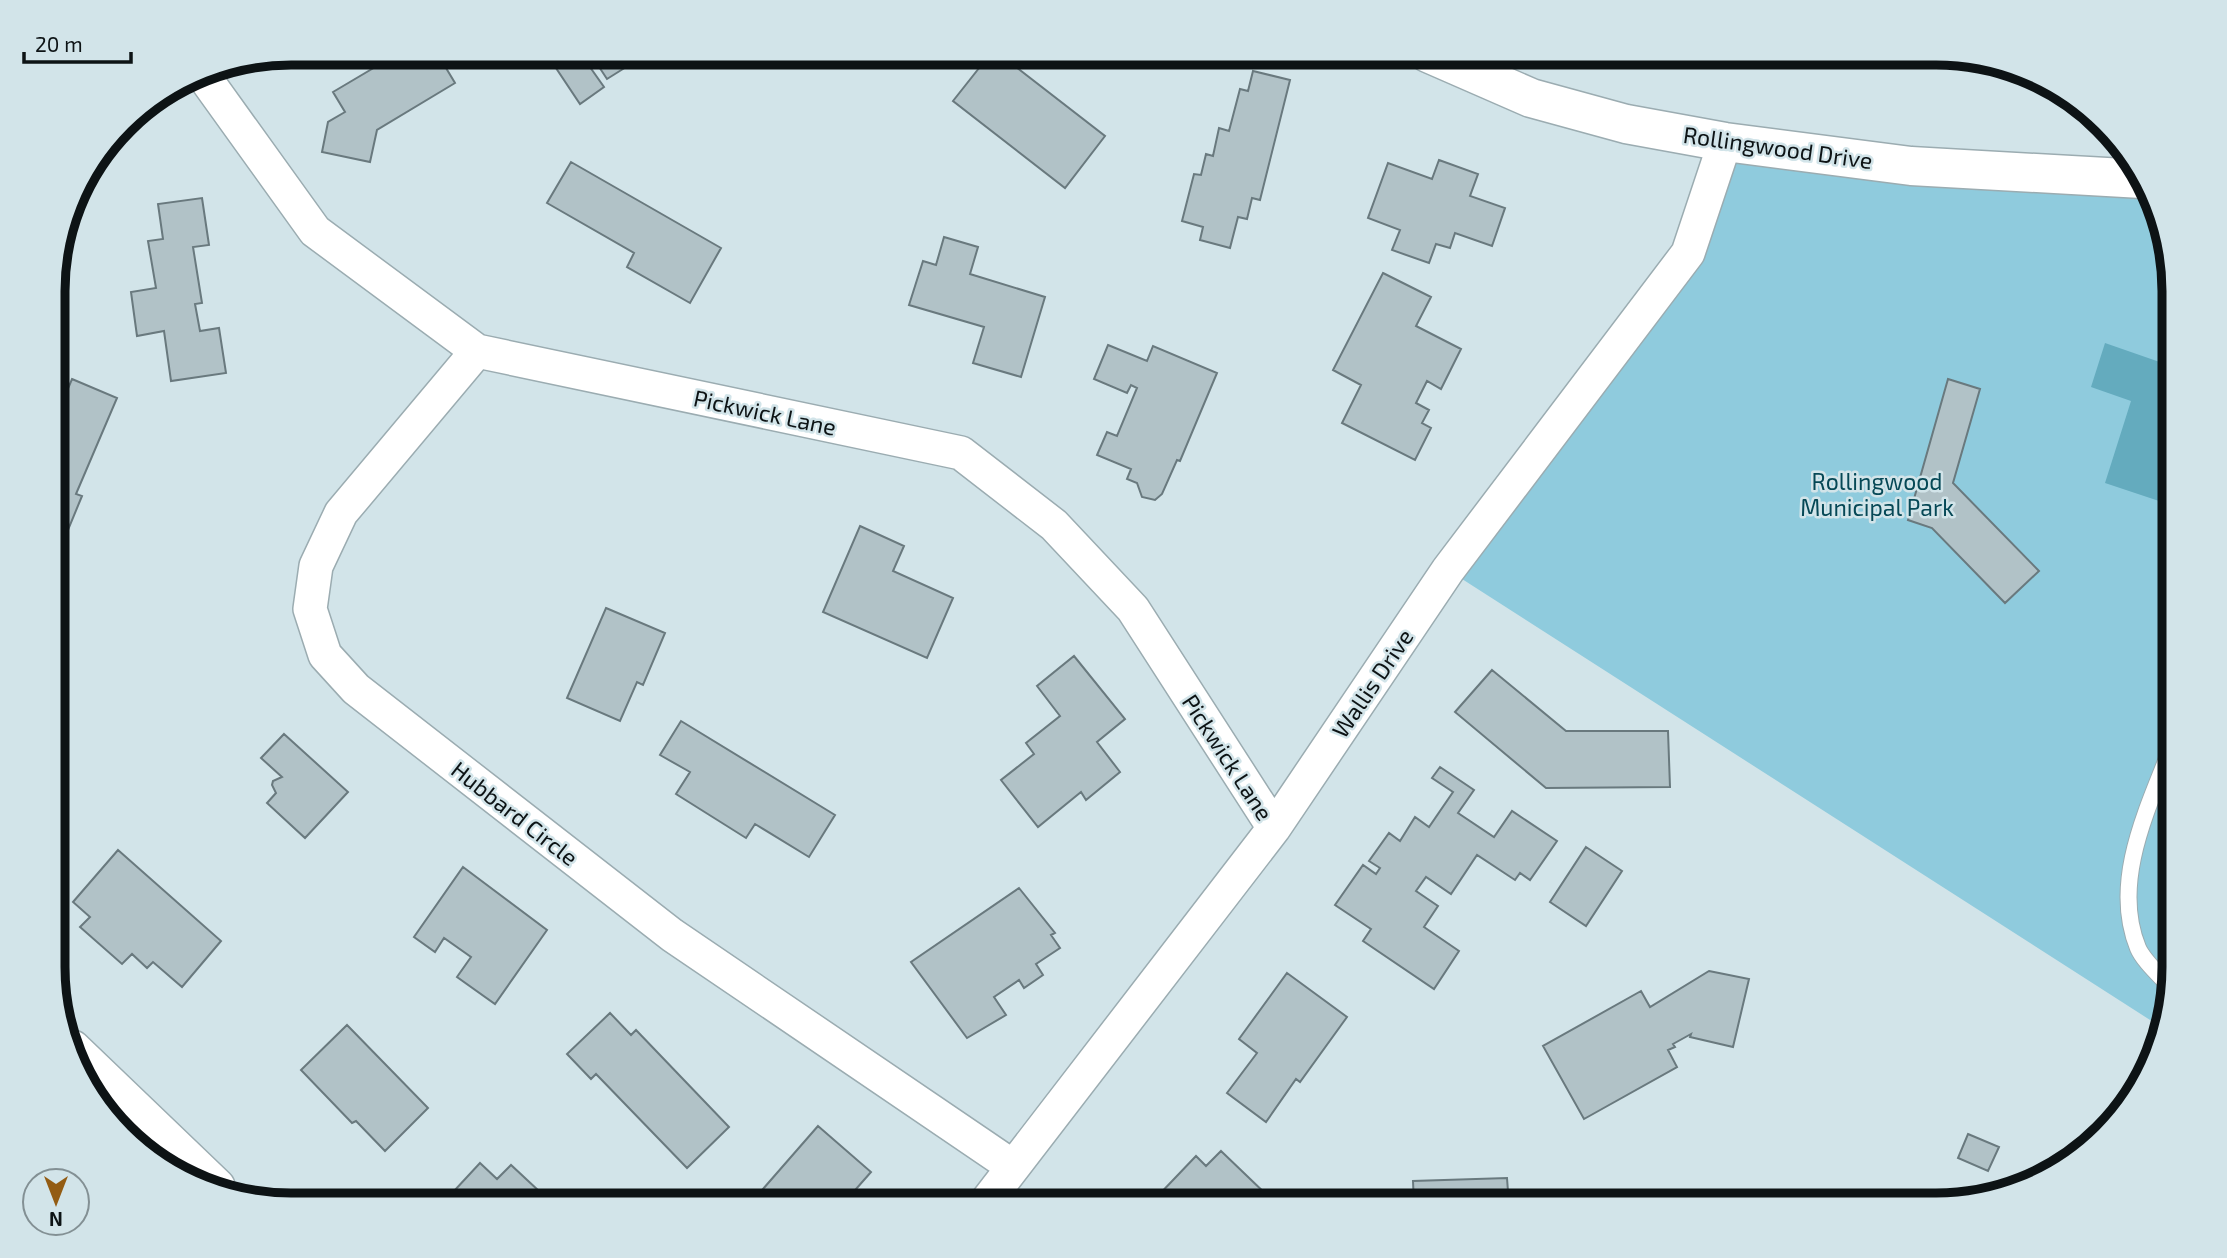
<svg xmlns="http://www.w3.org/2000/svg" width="2227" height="1258" font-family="'Exo 2',sans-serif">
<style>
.green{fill:#8fcbdd}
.water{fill:#64abbe}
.building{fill:#b1c2c7;stroke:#69797e;stroke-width:2}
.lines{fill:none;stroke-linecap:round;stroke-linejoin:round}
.service-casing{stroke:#9bacb1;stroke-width:18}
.minor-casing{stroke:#9bacb1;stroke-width:36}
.tertiary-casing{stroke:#9bacb1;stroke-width:41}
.service{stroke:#fff;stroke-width:16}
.minor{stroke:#fff;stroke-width:33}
.tertiary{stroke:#fff;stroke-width:38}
.labels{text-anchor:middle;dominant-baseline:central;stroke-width:5;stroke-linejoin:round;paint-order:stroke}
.street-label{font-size:23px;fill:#0d1315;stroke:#d2e4e9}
.park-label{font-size:23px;fill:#064856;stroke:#d2e4e9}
.rim{fill:none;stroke:#0d1315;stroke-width:9}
</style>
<rect width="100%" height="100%" fill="#d2e4e9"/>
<path class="green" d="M1725 142 2140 174 2174 275V983L2161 1027 1448 570 1688 253Z"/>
<path class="water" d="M2105 343 2174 367 2171 505 2105 483 2131 401 2091 387Z"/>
<path class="building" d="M399 53H437L455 83 377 130 370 162 322 152 328 122 345 112 333 92Z
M566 53H580L604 87 580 104 552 62Z
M590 53H639L642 57 607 79Z
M991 53H998L1105 136 1065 188 953 101Z
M1896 53 1941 54 1940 66 1895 63Z
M1253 71 1290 80 1260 200 1252 198 1247 219 1238 217 1230 248 1200 240 1203 227 1182 221 1194 174 1201 175 1206 154 1213 156 1219 128 1229 131 1240 89 1248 91Z
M1439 160 1478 174 1470 196 1505 208 1492 246 1455 233 1450 248 1436 244 1429 263 1392 250 1400 230 1368 218 1388 163 1432 179Z
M571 162 721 248 690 303 627 267 634 253 547 203Z
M202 198 209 245 193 247 202 303 195 304 200 331 219 328 226 373 171 381 164 331 137 336 131 292 156 288 148 241 163 239 158 204Z
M944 237 978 247 970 274 1045 297 1021 377 973 363 984 327 909 305 923 261 936 265Z
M1383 273 1431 297 1416 326 1461 349 1441 389 1427 381 1416 403 1429 410 1422 423 1431 428 1415 460 1342 423 1361 385 1333 370Z
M1108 345 1147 361 1153 346 1217 373 1180 461 1177 460 1162 494 1155 500 1142 497 1137 483 1127 479 1131 469 1097 455 1107 432 1117 436 1137 388 1131 385 1127 393 1094 379Z
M72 379 117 398 76 494 82 496 63 542 54 539V422Z
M1948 379 1980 389 1953 483 2039 571 2005 603 1932 528 1908 520Z
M860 526 904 546 893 571 953 598 927 658 823 612Z
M606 608 665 633 643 685 637 682 620 721 567 698Z
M1074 656 1125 719 1097 742 1120 772 1086 800 1081 792 1038 827 1001 780 1034 754 1026 743 1060 716 1037 686Z
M1492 670 1566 731H1668L1670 787 1546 788 1455 712Z
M681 721 835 815 809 857 755 824 746 838 676 794 690 772 660 755Z
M284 734 348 792 305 838 267 803 276 793 272 785 273 781 282 777 261 758Z
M1440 767 1474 790 1458 813 1494 837 1512 811 1557 841 1530 880 1520 873 1515 880 1477 855 1451 894 1426 877 1416 891 1438 906 1424 927 1459 951 1434 989 1363 941 1371 929 1335 905 1363 865 1376 874 1380 868 1369 861 1389 833 1400 841 1415 817 1429 827 1453 792 1432 778Z
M1586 847 1622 871 1586 926 1550 902Z
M118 850 221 941 182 987 153 962 147 968 132 954 122 964 80 927 90 917 73 902Z
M463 867 547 930 495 1004 457 977 471 957 444 938 435 952 414 937Z
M1019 888 1055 933 1051 935 1060 948 1036 964 1043 975 1024 988 1019 980 994 997 1006 1015 967 1038 911 962Z
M1709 971 1749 979 1733 1047 1690 1037 1691 1034 1673 1044 1675 1047 1668 1050 1677 1067 1584 1119 1543 1046 1641 991 1650 1007Z
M1287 973 1347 1017 1300 1082 1296 1079 1266 1122 1227 1093 1257 1053 1239 1039Z
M610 1013 631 1035 636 1030 729 1127 687 1168 596 1074 591 1079 567 1054Z
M347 1025 428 1108 385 1151 356 1121 352 1123 301 1070Z
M818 1126 871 1172 842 1205H749Z
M1968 1134 1999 1147 1988 1171 1958 1158Z
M1221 1151 1271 1199 1265 1205H1160L1154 1200 1196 1156 1206 1166Z
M480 1163 497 1179 511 1165 554 1205H441Z
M1507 1178 1509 1205H1414L1413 1181Z"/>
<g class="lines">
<defs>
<path id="service" d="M2172 989C2162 977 2144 962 2138 948 2110 880 2150 804 2174 741"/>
<path id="minor" d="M200 71 315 231 477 351 961 453 1054 525 1133 609 1274 828
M477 351 341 513 316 566 310 609 325 655 356 689 672 935 1012 1166
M73 1047 218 1186
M984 1205 1274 828 1448 570 1688 253 1725 142"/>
<path id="tertiary" d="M1428 53 1531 98 1626 124 1725 142 1911 166 2142 179"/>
</defs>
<use href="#service" class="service-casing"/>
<use href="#minor" class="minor-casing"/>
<use href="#tertiary" class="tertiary-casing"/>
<use href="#service" class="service"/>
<use href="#minor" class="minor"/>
<use href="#tertiary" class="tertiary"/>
</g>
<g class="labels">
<g class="street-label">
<text transform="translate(1778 147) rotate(8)">Rollingwood Drive</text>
<text transform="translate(765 412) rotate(12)">Pickwick Lane</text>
<text transform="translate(1372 683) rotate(-56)">Wallis Drive</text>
<text transform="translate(1228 757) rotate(57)">Pickwick Lane</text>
<text transform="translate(515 813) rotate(38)">Hubbard Circle</text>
</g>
<g class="park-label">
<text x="1877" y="481">Rollingwood<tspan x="1877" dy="26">Municipal Park</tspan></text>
</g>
</g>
<path d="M0 0H2227V1258H0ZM291 65H1936A226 226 0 0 1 2162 291V967A226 226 0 0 1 1936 1193H291A226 226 0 0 1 65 967V291A226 226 0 0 1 291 65Z" fill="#d2e4e9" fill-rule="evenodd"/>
<path class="rim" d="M291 65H1936A226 226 0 0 1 2162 291V967A226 226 0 0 1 1936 1193H291A226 226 0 0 1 65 967V291A226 226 0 0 1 291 65Z"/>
<g transform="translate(56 1202) rotate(180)"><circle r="33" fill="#d2e4e9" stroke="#839094" stroke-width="2"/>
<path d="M0-5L12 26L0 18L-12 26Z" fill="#935c13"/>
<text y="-10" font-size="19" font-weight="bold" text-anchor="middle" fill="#0d1315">N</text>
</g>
<path d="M24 52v10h107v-10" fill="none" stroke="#0d1315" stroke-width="3.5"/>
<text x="35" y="52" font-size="21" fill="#0d1315" stroke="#d2e4e9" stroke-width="5" paint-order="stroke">20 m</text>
</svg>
